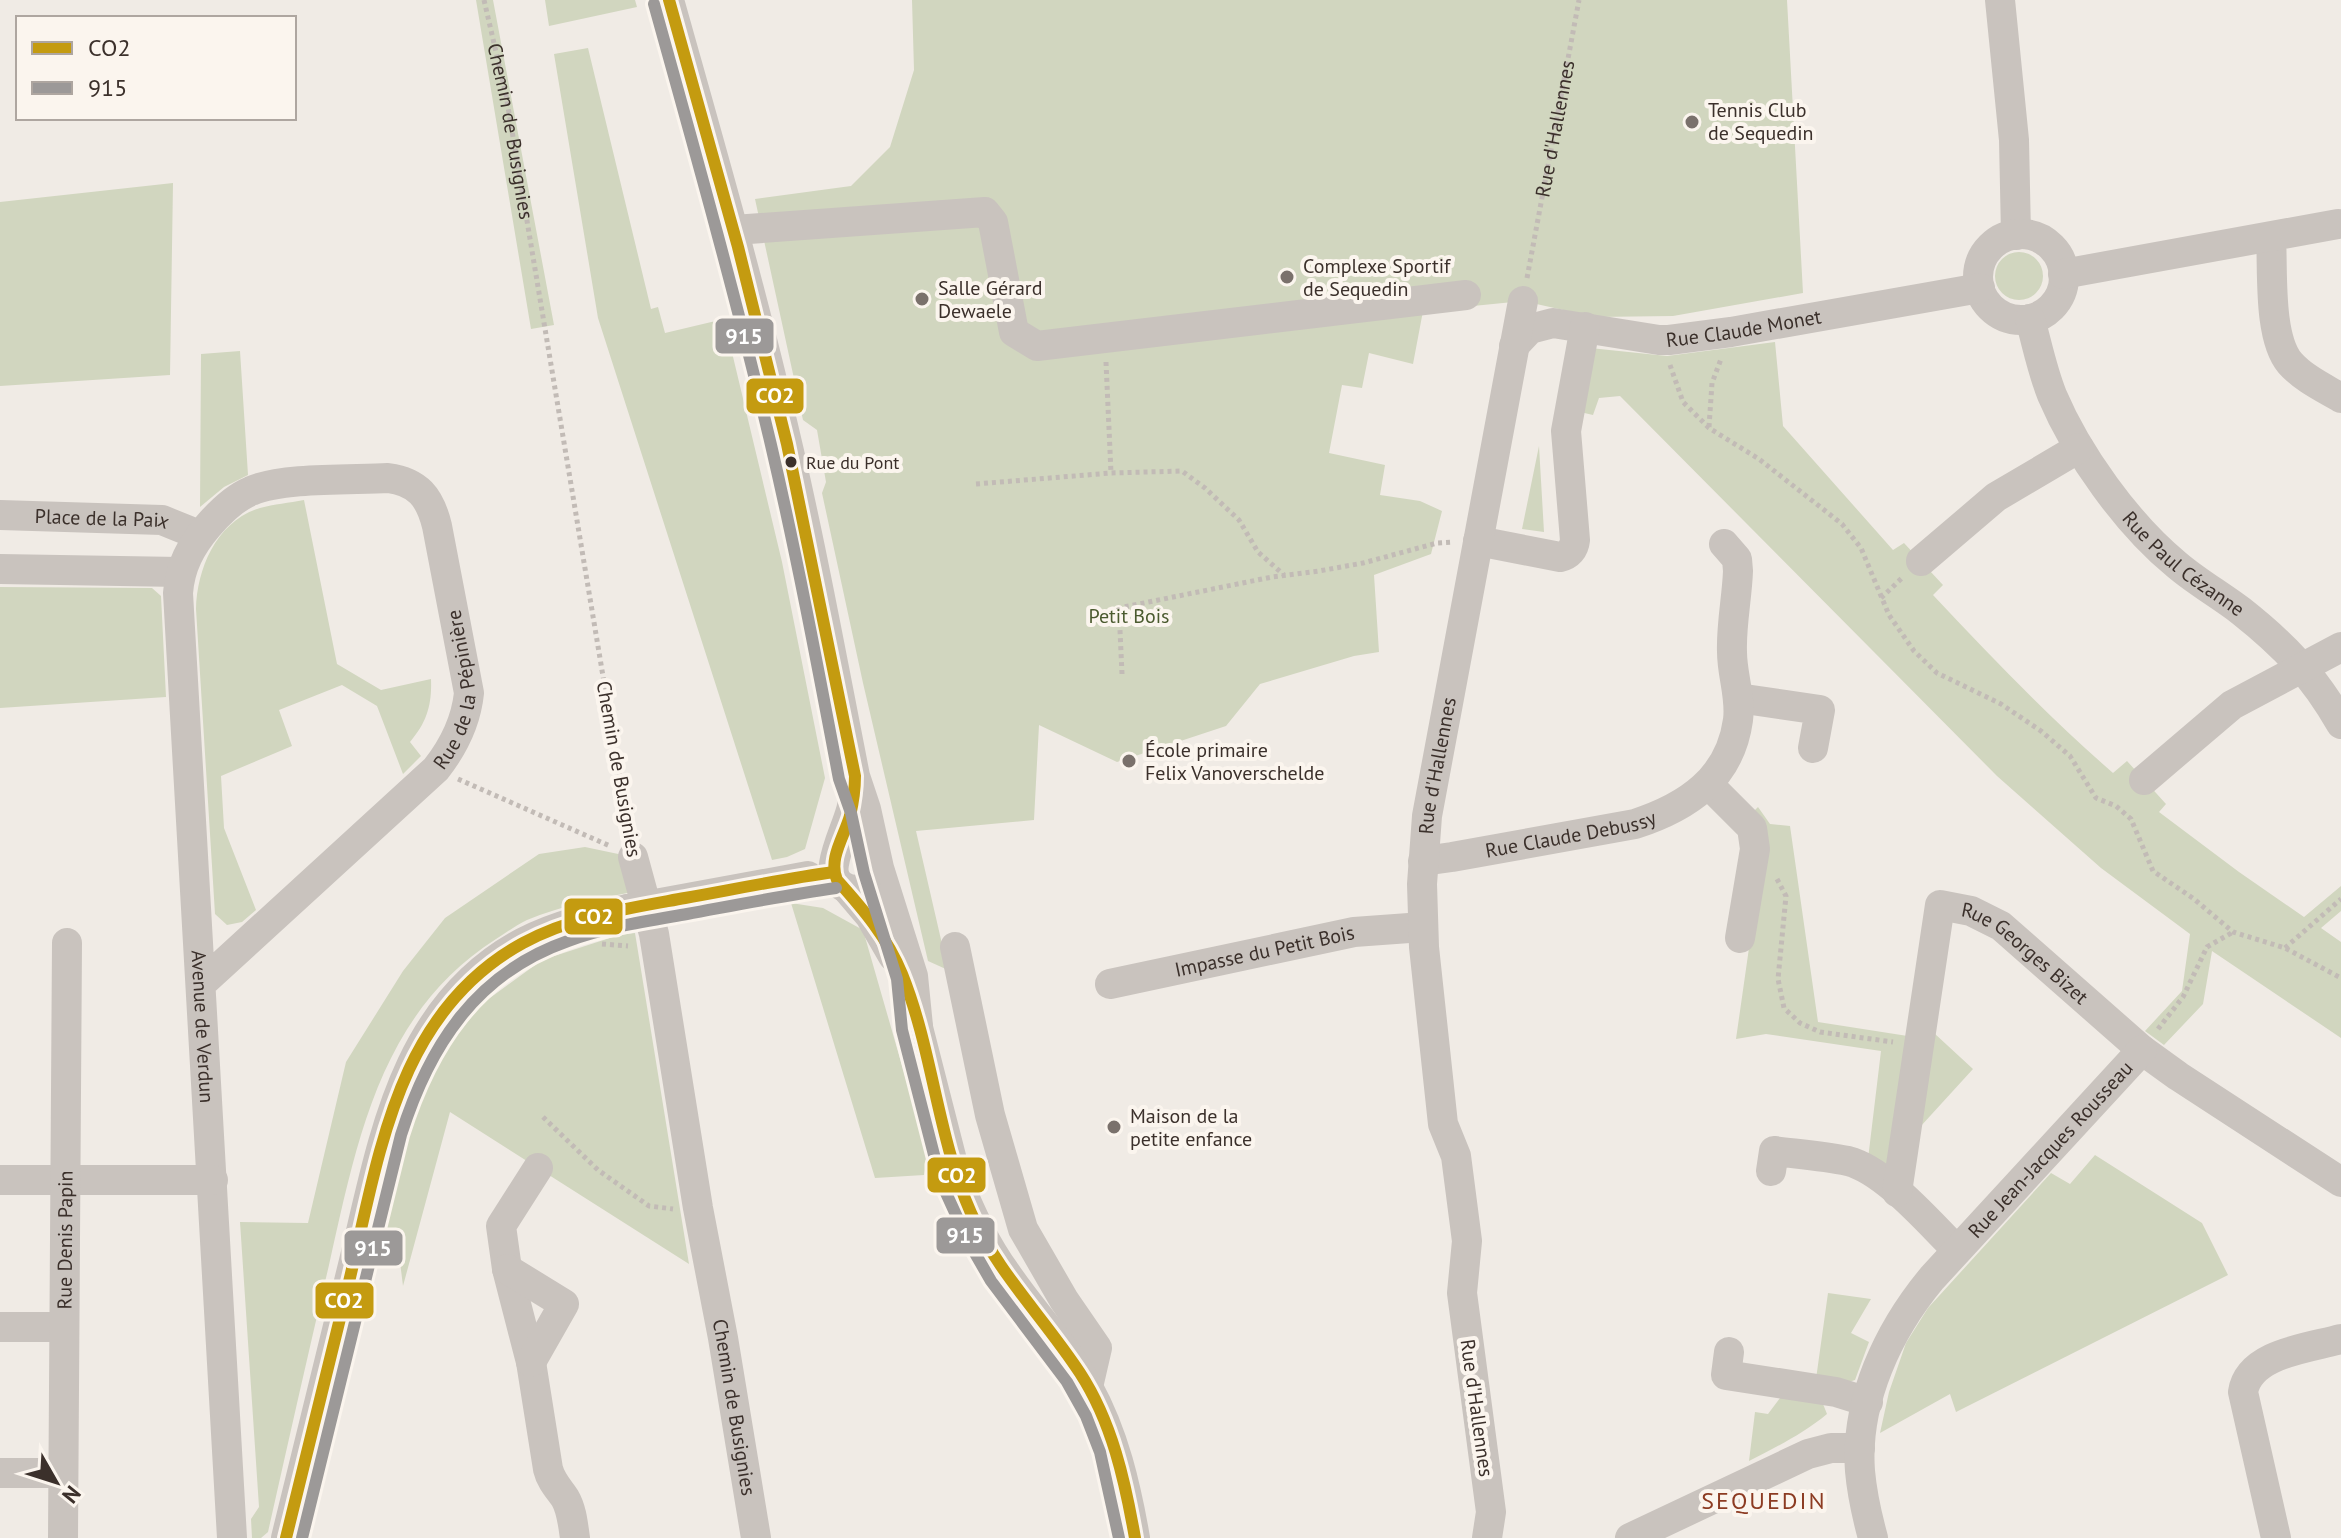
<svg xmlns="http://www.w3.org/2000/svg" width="2341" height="1538" font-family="'PT Sans',sans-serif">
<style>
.green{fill:#d1d6bf}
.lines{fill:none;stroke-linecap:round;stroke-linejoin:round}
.path{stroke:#c2bbb6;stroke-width:5;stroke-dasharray:4 4;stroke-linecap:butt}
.minor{stroke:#c9c3be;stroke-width:30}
.minor-bridge{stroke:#c9c3be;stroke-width:30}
.bus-1-casing{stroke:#fbf5ee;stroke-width:18}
.bus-2-casing{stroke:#fbf5ee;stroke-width:18}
.bus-1{stroke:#c49b10;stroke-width:12}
.bus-2{stroke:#9c9998;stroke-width:12}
.poi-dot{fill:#7a716c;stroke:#fbf5ee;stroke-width:3}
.bus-dot{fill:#3b302b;stroke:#fbf5ee;stroke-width:3}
.labels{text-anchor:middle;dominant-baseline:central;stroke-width:8;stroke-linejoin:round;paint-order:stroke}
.bus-label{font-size:18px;fill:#3b302b;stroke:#fbf5ee;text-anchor:start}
.poi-label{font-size:20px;fill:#3b302b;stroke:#fbf5ee;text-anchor:start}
.street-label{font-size:20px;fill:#3b302b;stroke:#fbf5ee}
.park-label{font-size:20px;fill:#4a5a2e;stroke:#fbf5ee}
.quarter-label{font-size:24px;letter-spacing:2px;fill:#8c3b22;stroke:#fbf5ee}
.line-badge{stroke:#fbf5ee;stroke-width:3}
.badge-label{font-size:22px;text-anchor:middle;font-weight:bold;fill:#fff}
</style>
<rect width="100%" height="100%" fill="#f0ebe5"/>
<path class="green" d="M476 0H493L554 325 531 329Z
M545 0H635L637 7 549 26Z
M912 0H1787L1803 293 1673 316 1595 317 1523 301 1423 311 1413 364 1369 353 1362 388 1342 385 1329 453 1385 465 1380 495 1420 501 1442 511 1431 554 1374 575 1379 652 1354 656 1260 684 1226 726 1117 762 1039 725 1034 820 916 831 948 970 928 961 863 683 822 493 826 482 817 430 803 420 755 199 851 186 890 147 914 70Z
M588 48 651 309 658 307 665 333 724 319 782 562 825 778 805 849 787 857 772 860 598 318 554 54Z
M173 183 170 375 0 386V202Z
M1995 276a24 24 0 1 1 48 0a24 24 0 1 1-48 0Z
M1775 342 1783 426 1893 550 1904 543 1943 585 1933 595C1991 657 2049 717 2113 773L2127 761 2166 804 2159 812 2239 872 2304 917 2341 886V911L2321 928 2341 942V1038L2212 951 2203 1004 2164 1045 2145 1031 2182 991 2190 934 2101 868 1997 776 1620 396 1599 398 1593 415 1580 412 1590 348 1667 356Z
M240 351 248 475 224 487 200 507 201 354Z
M1539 446 1544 532 1522 529Z
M304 500 337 664 381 690 431 679C432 705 427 722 410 742L421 756 403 774 377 706 342 685 279 710 292 746 221 776 224 828 256 910 242 922 227 925 215 914 196 609C197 568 217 521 260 508 274 504 289 503 304 500Z
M0 587 152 588 161 596 166 697 0 708Z
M1758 807 1770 824 1790 826 1818 1022 1914 1037 1896 1169 1868 1159 1881 1051 1766 1034 1736 1039 1762 857 1754 811Z
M585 847 623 855 632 892C596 899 561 906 527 920 516 925 506 933 496 939 380 1013 357 1141 329 1265 308 1354 288 1443 268 1532L261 1538H252L251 1519 259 1507 240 1222 308 1223 346 1062 403 971 445 918 539 854Z
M791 903 823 908 863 930 928 1156 924 1175 875 1178Z
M635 933 689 1264 450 1112 403 1286 400 1262 379 1255 415 1113 439 1056 483 1003 542 960 619 935Z
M1934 1033 1973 1069 1910 1138Z
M2095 1155 2202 1223 2228 1275 1956 1412 1950 1394 1880 1433 1889 1392 1906 1343 1928 1308 2051 1173 2070 1184Z
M1828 1293 1871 1299 1851 1333 1869 1342 1855 1380 1846 1383 1816 1379Z
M1783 1394 1823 1404 1827 1414C1803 1434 1776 1447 1749 1461L1755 1412 1768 1414Z"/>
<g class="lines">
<g class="path">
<path id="s1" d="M484 0 506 95 629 832"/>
<path id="s2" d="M1527 278 1579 0"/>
<path d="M1106 362 1111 473"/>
<path d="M1670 365 1683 402 1709 428 1759 459 1842 524 1861 548 1889 615 1914 651 1937 673 2001 704 2041 731 2070 756 2096 798 2116 806 2131 819 2153 871 2194 899 2233 932 2285 948 2341 978"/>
<path d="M1709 427 1712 383 1721 359"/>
<path d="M976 484 1111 473 1182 471 1205 488 1239 520 1258 552 1284 575"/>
<path d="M1881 598 1903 577"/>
<path d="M1122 674 1119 608 1272 577 1319 571 1363 563 1437 543 1453 542"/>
<path d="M458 779 610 846"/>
<path d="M1777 879 1786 896 1778 979 1784 1008 1800 1023 1820 1032 1893 1042"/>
<path d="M602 944 628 946"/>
<path d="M2285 948 2341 899"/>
<path d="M2158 1029 2183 997 2207 947 2233 932"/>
<path d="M543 1117 598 1170 649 1206 673 1209"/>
</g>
<g class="minor">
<path d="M669 0C706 132 744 263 776 397 807 522 830 649 855 776L866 809 879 868 913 976 918 1026"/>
<path d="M2000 0 2014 140 2016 235"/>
<path d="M734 230 985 212 993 222 1014 332 1037 346 1466 295"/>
<circle cx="2021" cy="277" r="43"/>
<path d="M2271 237C2273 270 2268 337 2290 363 2303 378 2324 388 2341 398"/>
<path d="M2063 274 2338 224"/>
<path id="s3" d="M2030 319C2037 344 2042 370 2052 395 2077 454 2127 524 2177 565 2197 582 2220 595 2241 611 2284 645 2314 676 2341 724"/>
<path id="s4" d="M1514 346 1530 329 1553 323 1659 340H1669L1731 332 1980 288"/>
<path id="s5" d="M0 515 162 520 199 535"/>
<path d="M1478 541 1560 557C1569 555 1574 549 1575 540L1566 431 1585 327"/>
<path d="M1921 561 1996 497 2079 448"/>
<path d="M0 569 180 572"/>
<path d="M1738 698 1820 710 1813 748"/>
<path d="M2144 780 2232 705 2341 647"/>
<path d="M1708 784 1752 828 1755 849 1740 938"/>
<path d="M855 786C854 816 838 837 834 864 830 884 849 894 866 888"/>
<path id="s6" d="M633 857 654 934 698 1208 723 1338 756 1538"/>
<path id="s7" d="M1423 861 1452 857 1635 824C1687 807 1730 779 1738 720 1741 697 1732 675 1732 652 1731 625 1737 598 1738 571L1737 559 1724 544"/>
<path d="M847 889 870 916 893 956"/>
<path d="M955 947 990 1115 1023 1229 1064 1300 1097 1348 1088 1387"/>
<path id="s8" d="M201 984 436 769C454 746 466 722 469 693L437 526C430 497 418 482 388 478 352 480 282 477 251 491 234 498 220 512 208 526 191 546 180 566 178 593L232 1538"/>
<path id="s9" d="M1110 984 1354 932 1423 927"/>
<path d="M913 1008 956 1176C969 1210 984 1243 1006 1273 1032 1312 1066 1346 1088 1387 1114 1434 1126 1486 1135 1538"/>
<path d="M538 1168 501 1226 507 1269 531 1362 548 1469C551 1481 558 1488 565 1498 572 1510 573 1525 575 1538"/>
<path d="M1771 1171 1774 1151C1798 1154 1824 1156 1848 1161 1886 1171 1929 1223 1957 1250"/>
<path d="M0 1180H213"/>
<path id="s10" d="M1897 1192 1940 905 1971 911 2001 926 2142 1050 2178 1076 2341 1182"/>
<path d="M507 1269 564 1304 531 1362"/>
<path d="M0 1327H64"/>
<path d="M1729 1352 1726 1375 1836 1392 1868 1402"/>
<path d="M0 1473H63"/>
<path id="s11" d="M63 1538 67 943"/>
<path d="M286 1538C308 1446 331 1354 354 1261 383 1141 403 1006 524 942 557 925 592 917 628 909"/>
<path id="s12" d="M1487 1538 1491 1512 1462 1293 1467 1241 1456 1156 1443 1124 1424 947 1422 884 1427 816 1523 301"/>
<path d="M1630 1538 1808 1454 1831 1448H1860"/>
<path id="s13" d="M1873 1538C1867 1516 1862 1494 1860 1471 1855 1401 1888 1331 1932 1278L2142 1050"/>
<path d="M2276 1538 2243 1392C2249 1353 2309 1348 2341 1339"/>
</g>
<path class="minor-bridge" d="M628 909 808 876"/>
<defs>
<path id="bus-1" d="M669 0 738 247 787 444 855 776C855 790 853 803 850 816 844 837 828 859 837 880 863 909 887 937 902 974 933 1051 937 1136 971 1213 997 1272 1044 1318 1080 1373 1112 1422 1125 1481 1135 1538
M286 1538C307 1454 327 1370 348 1286 379 1158 395 1013 523 943 573 916 630 908 685 898 735 889 784 879 834 872"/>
<path id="bus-2" d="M654 4C695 151 736 297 771 445 797 556 818 668 839 779L851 813 864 873 897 979 902 1030 941 1182 968 1241 991 1281 1067 1382 1086 1416 1100 1452 1119 1538
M302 1538 401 1135C429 1046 476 973 568 941 606 927 647 921 687 914 736 905 786 895 836 888"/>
</defs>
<use href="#bus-1" class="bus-1-casing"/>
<use href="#bus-2" class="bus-2-casing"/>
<use href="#bus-1" class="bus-1"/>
<use href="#bus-2" class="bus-2"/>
</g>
<g class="poi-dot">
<circle cx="1692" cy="122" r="8"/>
<circle cx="1287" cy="277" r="8"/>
<circle cx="922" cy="299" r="8"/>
<circle cx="1129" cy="761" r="8"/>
<circle cx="1114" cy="1127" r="8"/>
</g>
<circle class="bus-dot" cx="791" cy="462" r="7"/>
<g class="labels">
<g class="bus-label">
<text x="806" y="462">Rue du Pont</text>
</g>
<g class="poi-label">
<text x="1708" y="110">Tennis Club<tspan x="1708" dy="23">de Sequedin</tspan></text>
<text x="1303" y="266">Complexe Sportif<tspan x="1303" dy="23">de Sequedin</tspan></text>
<text x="938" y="288">Salle Gérard<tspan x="938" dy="23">Dewaele</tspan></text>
<text x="1145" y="750">École primaire<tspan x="1145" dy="23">Felix Vanoverschelde</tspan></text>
<text x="1130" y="1116">Maison de la<tspan x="1130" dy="23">petite enfance</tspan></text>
</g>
<g class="street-label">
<text stroke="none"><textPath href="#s2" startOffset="152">Rue d'Hallennes</textPath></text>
<text stroke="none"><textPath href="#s1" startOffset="134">Chemin de Busignies</textPath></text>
<text stroke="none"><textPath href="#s4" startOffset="240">Rue Claude Monet</textPath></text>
<text stroke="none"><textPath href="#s5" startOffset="102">Place de la Paix</textPath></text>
<text stroke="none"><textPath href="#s3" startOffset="296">Rue Paul Cézanne</textPath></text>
<text stroke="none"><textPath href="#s8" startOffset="404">Rue de la Pépinière</textPath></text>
<text stroke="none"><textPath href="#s12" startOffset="780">Rue d'Hallennes</textPath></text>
<text transform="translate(619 769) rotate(80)">Chemin de Busignies</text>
<text stroke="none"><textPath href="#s7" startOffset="150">Rue Claude Debussy</textPath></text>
<text stroke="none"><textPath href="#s9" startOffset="158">Impasse du Petit Bois</textPath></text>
<text stroke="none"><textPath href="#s10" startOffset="390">Rue Georges Bizet</textPath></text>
<text stroke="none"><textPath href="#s8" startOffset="1350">Avenue de Verdun</textPath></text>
<text stroke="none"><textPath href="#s13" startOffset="454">Rue Jean-Jacques Rousseau</textPath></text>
<text stroke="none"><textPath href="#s11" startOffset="298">Rue Denis Papin</textPath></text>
<text stroke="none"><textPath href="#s6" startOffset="560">Chemin de Busignies</textPath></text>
<text transform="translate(1477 1408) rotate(82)">Rue d'Hallennes</text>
</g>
<g class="park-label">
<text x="1129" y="616">Petit Bois</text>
</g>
<g class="quarter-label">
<text x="1764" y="1500">SEQUEDIN</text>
</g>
</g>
<g class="line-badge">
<rect x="714" y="317" width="61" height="38" rx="8" fill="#9c9998"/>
<rect x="745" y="377" width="60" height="38" rx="8" fill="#c49b10"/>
<rect x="563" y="897" width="61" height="39" rx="8" fill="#c49b10"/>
<rect x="926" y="1156" width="61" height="38" rx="8" fill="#c49b10"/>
<rect x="935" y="1216" width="61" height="39" rx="8" fill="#9c9998"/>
<rect x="343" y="1229" width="61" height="38" rx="8" fill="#9c9998"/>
<rect x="314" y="1281" width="61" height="39" rx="8" fill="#c49b10"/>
</g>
<g class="badge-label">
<text x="744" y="344">915</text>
<text x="775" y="403">CO2</text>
<text x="594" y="924">CO2</text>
<text x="957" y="1183">CO2</text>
<text x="965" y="1243">915</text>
<text x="373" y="1256">915</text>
<text x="344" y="1308">CO2</text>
</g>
<rect x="16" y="16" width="280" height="104" fill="#fbf5ee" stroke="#aea6a0" stroke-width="2"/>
<rect x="32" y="42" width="40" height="12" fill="#c49b10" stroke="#aea6a0" stroke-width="2"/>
<text x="88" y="56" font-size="24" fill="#3b302b">CO2</text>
<rect x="32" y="82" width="40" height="12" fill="#9c9998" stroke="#aea6a0" stroke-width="2"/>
<text x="88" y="96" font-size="24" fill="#3b302b">915</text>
<g transform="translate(56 1482) rotate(129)" stroke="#fbf5ee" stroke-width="6" paint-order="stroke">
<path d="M0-6L14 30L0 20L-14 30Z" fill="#3b302b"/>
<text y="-12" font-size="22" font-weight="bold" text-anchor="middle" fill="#3b302b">N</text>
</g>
</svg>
